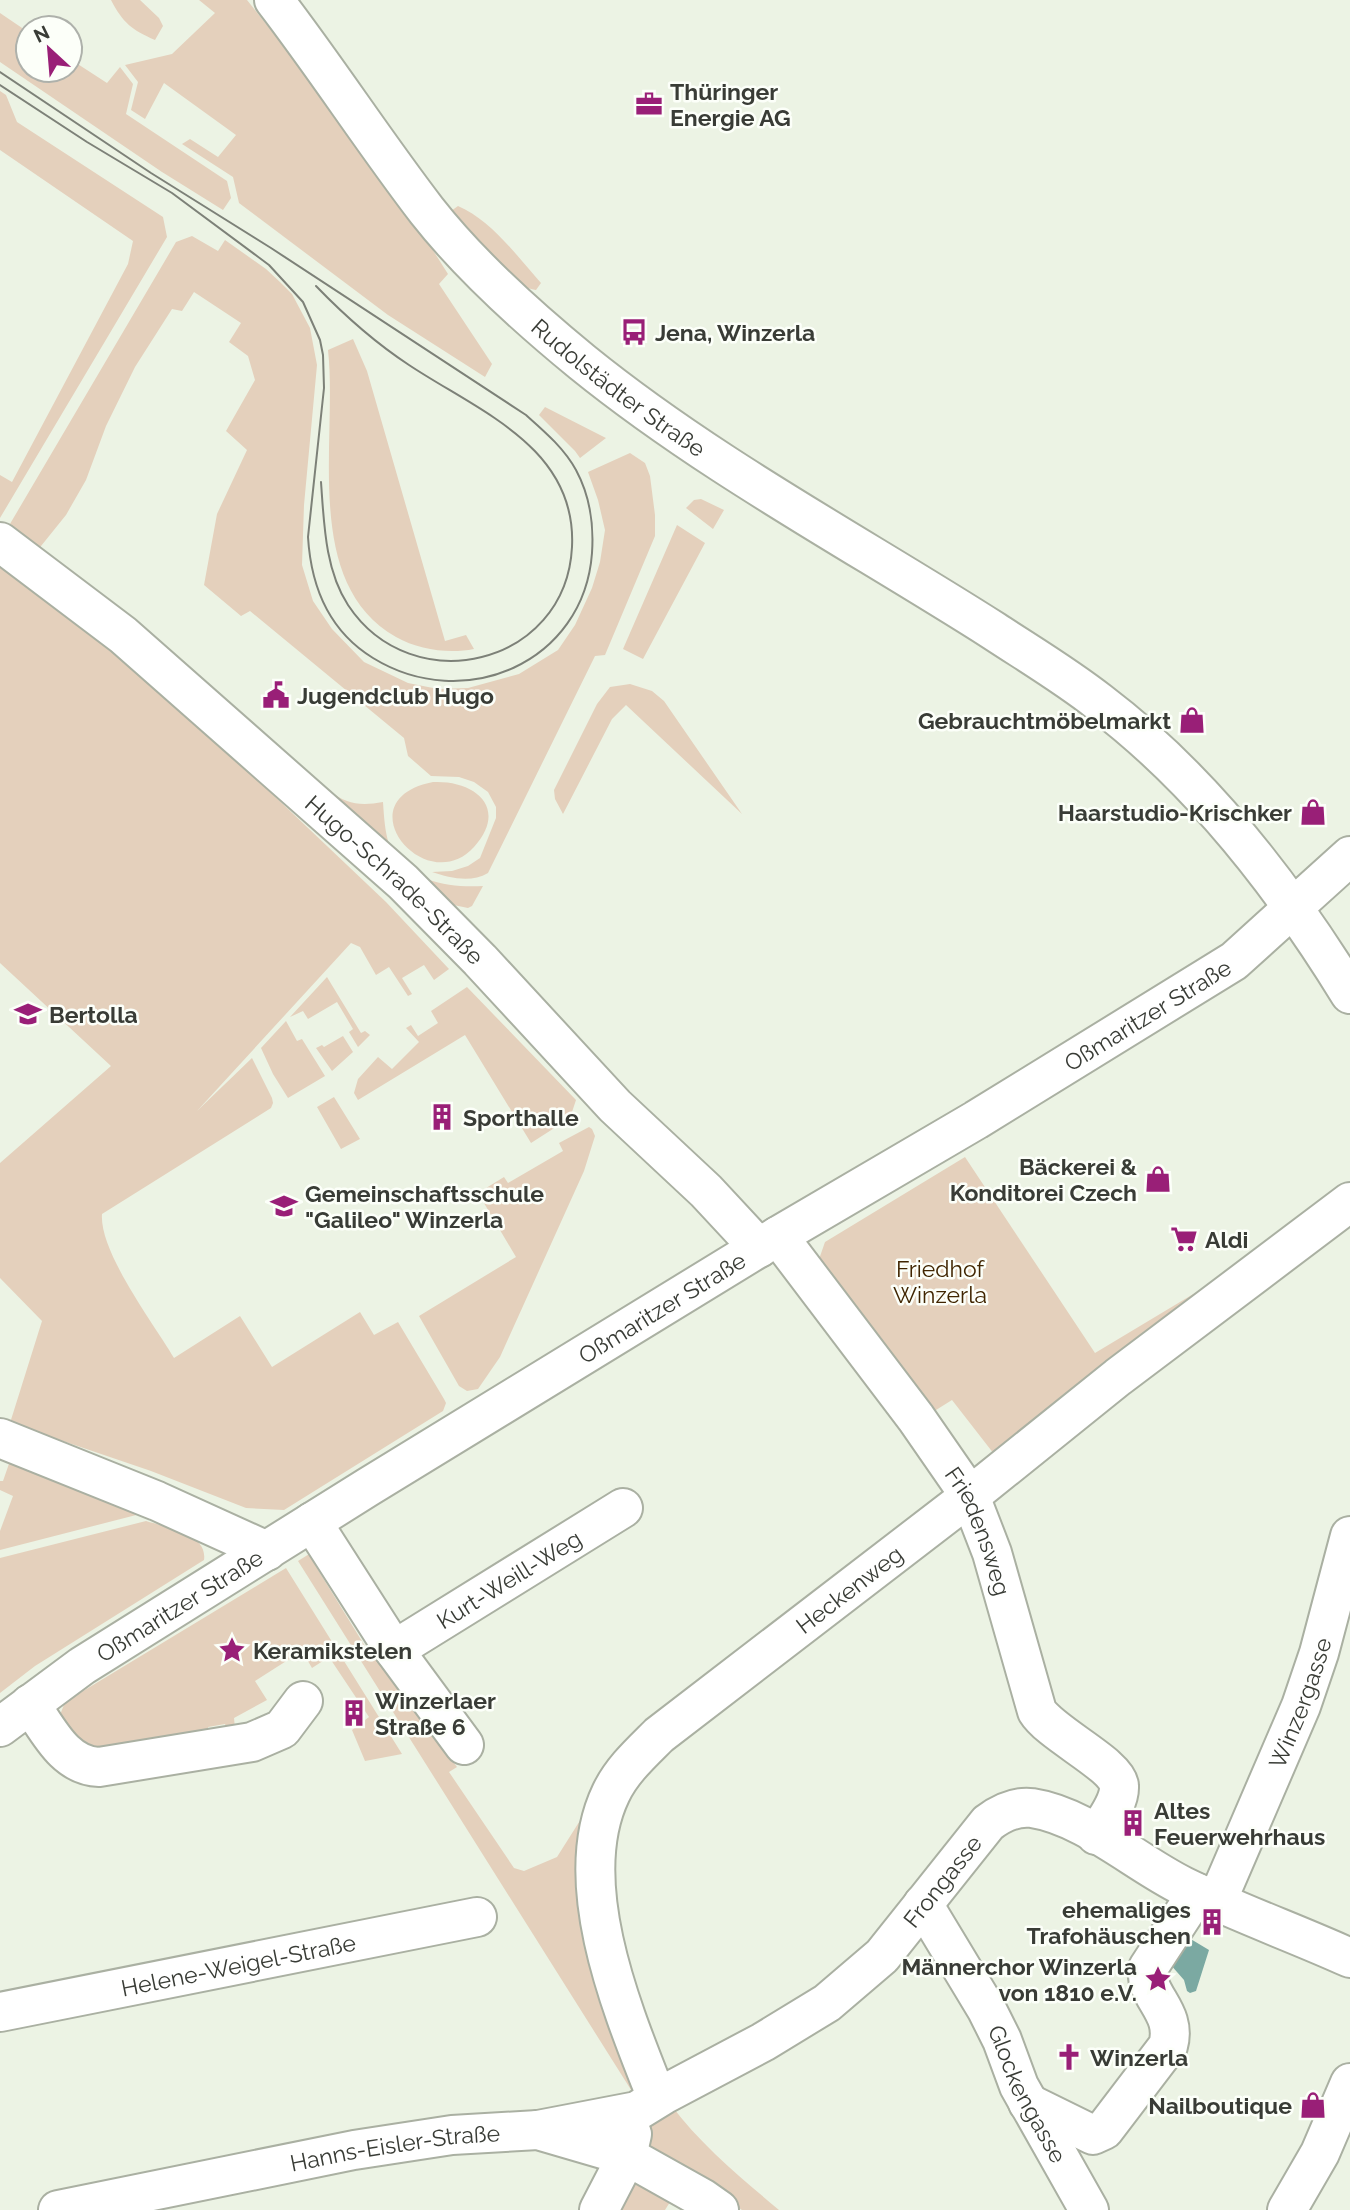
<svg xmlns="http://www.w3.org/2000/svg" width="1350" height="2210" font-family="Raleway,sans-serif">
<style>
.green{fill:#e4d0bc}
.water{fill:#7ba9a2}
.lines{fill:none;stroke-linecap:round;stroke-linejoin:round}
.minor-casing{stroke:#aab0a2;stroke-width:42}
.minor{stroke:#fff;stroke-width:38}
.tram{stroke:#7d8178;stroke-width:2}
.labels{text-anchor:middle;dominant-baseline:central;stroke-width:5;stroke-linejoin:round;paint-order:stroke}
.poi-label{font-size:23px;font-weight:bold;fill:#393c36;stroke:#fcfff9;text-anchor:start}
.street-label{font-size:23px;fill:#393c36;stroke:#fcfff9}
.park-label{font-size:23px;fill:#402500;stroke:#fcfff9}
</style>
<rect width="100%" height="100%" fill="#ecf3e4"/>
<path class="green" d="M111 0H140L159 18 163 26 155 40C132 30 123 23 111 0Z
M199 0H247L338 114 405 206 448 274 439 284 492 364 485 377 388 315 239 203 233 177 182 144 190 139 218 157 236 135 164 83 145 119 131 110 138 82 125 65 172 54 215 13Z
M0 13 28 32V70H70V59L107 83 120 67 133 84 126 114 227 181 231 198 223 210 162 172 0 62Z
M0 91 6 95 17 122 163 217 167 237 0 518V475L12 482 128 264 133 241 0 150Z
M458 206C491 220 517 256 541 283L536 290C500 284 473 238 451 211Z
M192 236 218 251 225 240 266 269 280 282 292 294 310 328 317 365 304 505 302 565 313 601 332 629 364 662 408 683 438 689 468 688 519 674 558 650 575 625 592 588 600 562 605 530 598 500 588 472 630 453 645 463 650 476 655 515V536L605 655 595 656 488 873C471 883 450 878 432 872L452 871 468 866 480 858 496 818V807L488 792 474 782 459 777 431 776 408 756 404 738 250 611 241 616 204 585 217 514 247 450 226 431 255 380 248 356 229 342 241 323 194 292 182 311 172 309 135 367 106 426 86 480 66 515 37 551 7 529 176 242Z
M353 339 367 371 445 641 466 635 474 649C449 654 419 650 396 637 301 583 338 440 328 350Z
M545 407 600 435 606 438 580 458 575 451 539 415Z
M701 499 724 510 713 529 686 508 694 500Z
M677 525 705 543 643 659 623 649Z
M0 563 121 658 268 790 386 902 449 969 434 980 424 965 402 978 412 994 408 996 389 967 376 975 360 947 351 943 197 1111 252 1058 272 1098 273 1103 271 1108 102 1214C99 1252 154 1324 174 1358L240 1316 272 1367 360 1312 374 1335 398 1322 444 1399 446 1403 443 1411 284 1510 246 1508 151 1471 10 1423 42 1321 0 1278V1163L111 1066 0 963Z
M630 684 652 691 664 701 742 814 626 705 612 719 563 814 555 799 554 790 597 704 610 687Z
M433 782C475 780 509 808 474 847 426 900 342 800 433 782Z
M329 790C346 805 362 806 383 802 384 816 385 840 393 852 412 882 450 888 483 886L472 906 468 908 439 902 323 797Z
M327 977 361 1033 365 1031 370 1035 358 1047 349 1032 353 1029 337 1002 308 1019 303 1011 290 1017Z
M467 987 576 1100 570 1118 531 1143 465 1035 358 1100 354 1093 358 1079 378 1057 392 1069 419 1042 406 1028 411 1025 418 1036 438 1023 431 1011Z
M286 1021 297 1041 302 1039 325 1076 288 1098 273 1074 261 1048Z
M343 1036 353 1052 332 1071 316 1048 322 1045 324 1047Z
M334 1097 360 1139 341 1149 317 1107Z
M589 1127 592 1129 595 1136 584 1171 500 1357 478 1389 467 1391 459 1386 419 1316 516 1257 478 1193 504 1177 508 1183 563 1151 559 1143Z
M965 1157 1095 1353 1260 1254 994 1454 952 1400 928 1415 817 1265 825 1242Z
M11 1458 144 1513 0 1550V1531L13 1496 0 1490V1481H3Z
M146 1521C165 1527 208 1533 204 1560L35 1666 0 1693V1558Z
M314 1551 317 1556 315 1565 368 1651 372 1650 457 1767 449 1772 514 1868 524 1871 557 1857 581 1819 590 1820 637 2071 633 2093 298 1561Z
M286 1568 402 1754 365 1761 352 1730 369 1717 329 1657 312 1668 302 1651 255 1681 267 1700 234 1718 236 1738 229 1739 225 1724 208 1727 211 1742 80 1753 60 1715 65 1702Z
M671 2105C701 2145 741 2178 779 2210H742L711 2189 643 2151 639 2122Z
M622 2180 651 2190 670 2202 665 2210H607Z"/>
<path class="water" d="M1189 1938 1209 1950 1196 1991 1190 1993 1187 1991 1184 1980 1170 1964Z"/>
<g class="lines">
<defs>
<g id="minor">
<path id="s1" d="M274 0C327 69 374 142 427 211 471 267 527 317 582 362 709 465 856 543 994 631 1029 654 1066 676 1099 702 1202 780 1283 885 1350 994"/>
<path id="s2" d="M0 542 123 635 403 882 480 960 615 1106 706 1191 759 1248"/>
<path id="s3" d="M778 1236 916 1418 970 1496 992 1553 1037 1711C1051 1734 1119 1766 1119 1786 1120 1803 1104 1822 1096 1835"/>
<path d="M0 1438 157 1501 267 1551"/>
<path d="M312 1522 394 1650 464 1745"/>
<path id="s4" d="M394 1650 623 1508"/>
<path d="M30 1704C48 1729 64 1766 99 1767L252 1742 282 1729 303 1701"/>
<path id="s5" d="M0 1727 82 1666 368 1487 778 1236 976 1120 1234 961 1350 856"/>
<path id="s6" d="M1217 1901 1301 1706 1319 1653 1350 1536"/>
<path id="s7" d="M923 1904 987 2010 1002 2040 1019 2086 1089 2210"/>
<path id="s8" d="M0 2012 477 1917"/>
<path id="s9" d="M657 2098C623 2012 568 1882 611 1793 622 1770 641 1753 659 1735L970 1496 1118 1377 1350 1202"/>
<path d="M1028 2103 1093 2135 1104 2130 1168 2046C1178 2011 1144 1997 1148 1968L1197 1893"/>
<path id="s10" d="M538 2130 637 2111 663 2095 763 2042 827 2003 882 1956 988 1823C1001 1813 1015 1806 1032 1808 1085 1816 1136 1863 1183 1886 1238 1913 1295 1933 1350 1958"/>
<path id="s11" d="M58 2210 354 2150 452 2135 538 2130 627 2156 702 2198 719 2210"/>
<path d="M599 2210 627 2156 632 2134"/>
<path d="M1287 2210 1320 2153 1350 2083"/>
</g>
</defs>
<use href="#minor" class="minor-casing"/>
<use href="#minor" class="minor"/>
<path class="tram" d="M0 72 151 173 271 248 526 415C544 431 564 448 576 470 590 496 594 524 592 553 584 663 464 714 373 658 329 631 311 586 308 537L324 388 323 355 320 340 303 302 269 265 172 193 87 142 0 85
M316 286C345 316 374 342 409 365 478 411 577 447 572 547 566 666 412 702 348 605 325 570 324 523 321 482"/>
</g>
<defs>
<symbol id="office-bare" viewBox="-9 -9 18 18"><path d="M-6-3h4V-5.5h4V-3h4V5H-6ZM-1-4.5V-3h2v-1.5ZM-6 0V1H6V0Z" fill="#991f77" stroke="#fcfff9" stroke-width="2.5" paint-order="stroke"/></symbol>
<symbol id="bus-bare" viewBox="-9 -9 18 18"><path d="M-5-6H5V4H4V6H2V4H-2V6H-4V4H-5ZM-3.5-4V0h7V-4ZM-3.5 1.2v1.5H-2V1.2ZM2 1.2v1.5H3.5V1.2Z" fill="#991f77" stroke="#fcfff9" stroke-width="2.5" paint-order="stroke"/></symbol>
<symbol id="civic-bare" viewBox="-9 -9 18 18"><path d="M-.6-6.5H3V-4.5H.6V-3L4-1V1h2V6H-6V1h2V-1L-.6-3ZM-1.2 2.5V6h2.4V2.5Z" fill="#991f77" stroke="#fcfff9" stroke-width="2.5" paint-order="stroke"/></symbol>
<symbol id="shop-bare" viewBox="-9 -9 18 18"><path d="M-5-2.5h2.3a2.7 3.5 0 0 1 5.4 0H5L5.5 6h-11ZM-1.5-2.5h3a1.5 2.3 0 0 0-3 0Z" fill="#991f77" stroke="#fcfff9" stroke-width="2.5" paint-order="stroke"/></symbol>
<symbol id="school-bare" viewBox="-9 -9 18 18"><path d="M0-5L7-2L0 1L-7-2ZM-4 1L0 2.5L4 1V4Q0 6-4 4Z" fill="#991f77" stroke="#fcfff9" stroke-width="2.5" paint-order="stroke"/></symbol>
<symbol id="building-bare" viewBox="-9 -9 18 18"><path d="M-4-6H4V6H1V3H-1V6H-4ZM-2.5-4.3h1.7v1.8h-1.7ZM.8-4.3h1.7v1.8H.8ZM-2.5-1h1.7V.8h-1.7ZM.8-1h1.7V.8H.8Z" fill="#991f77" stroke="#fcfff9" stroke-width="2.5" paint-order="stroke"/></symbol>
<symbol id="supermarket-bare" viewBox="-9 -9 18 18"><path d="M-6-5.5h2.5l.6 2H6L4.5 2H-2.5L-4.4-4H-6ZM-1.5 3.2a1.3 1.3 0 1 0 .1 0ZM3 3.2a1.3 1.3 0 1 0 .1 0Z" fill="#991f77" stroke="#fcfff9" stroke-width="2.5" paint-order="stroke"/></symbol>
<symbol id="sight-bare" viewBox="-9 -9 18 18"><path d="M0-6L1.8-2.2L6-1.7L2.9 1.2L3.7 5.4L0 3.3L-3.7 5.4L-2.9 1.2L-6-1.7L-1.8-2.2Z" fill="#991f77" stroke="#fcfff9" stroke-width="2.5" paint-order="stroke"/></symbol>
<symbol id="church-bare" viewBox="-9 -9 18 18"><path d="M-1.2-6h2.4v3.5h3.3v2.4h-3.3V6h-2.4V-.1h-3.3v-2.4h3.3Z" fill="#991f77" stroke="#fcfff9" stroke-width="2.5" paint-order="stroke"/></symbol>
</defs>
<g fill-rule="evenodd">
<use href="#office-bare" x="630" y="85" width="38" height="38"/>
<use href="#bus-bare" x="615" y="313" width="38" height="38"/>
<use href="#civic-bare" x="257" y="676" width="38" height="38"/>
<use href="#shop-bare" x="1173" y="701" width="38" height="38"/>
<use href="#shop-bare" x="1294" y="793" width="38" height="38"/>
<use href="#school-bare" x="9" y="995" width="38" height="38"/>
<use href="#building-bare" x="423" y="1098" width="38" height="38"/>
<use href="#shop-bare" x="1139" y="1160" width="38" height="38"/>
<use href="#school-bare" x="265" y="1187" width="38" height="38"/>
<use href="#supermarket-bare" x="1165" y="1220" width="38" height="38"/>
<use href="#sight-bare" x="213" y="1631" width="38" height="38"/>
<use href="#building-bare" x="335" y="1694" width="38" height="38"/>
<use href="#building-bare" x="1114" y="1804" width="38" height="38"/>
<use href="#building-bare" x="1193" y="1903" width="38" height="38"/>
<use href="#sight-bare" x="1139" y="1960" width="38" height="38"/>
<use href="#church-bare" x="1050" y="2038" width="38" height="38"/>
<use href="#shop-bare" x="1294" y="2086" width="38" height="38"/>
</g>
<g class="labels">
<g class="poi-label">
<text x="670" y="91">Thüringer<tspan x="670" dy="26">Energie AG</tspan></text>
<text x="655" y="332">Jena, Winzerla</text>
<text x="297" y="695">Jugendclub Hugo</text>
<text x="1171" y="720" text-anchor="end">Gebrauchtmöbelmarkt</text>
<text x="1292" y="812" text-anchor="end">Haarstudio-Krischker</text>
<text x="49" y="1014">Bertolla</text>
<text x="463" y="1117">Sporthalle</text>
<text x="1137" y="1166" text-anchor="end">Bäckerei &amp;<tspan x="1137" dy="26">Konditorei Czech</tspan></text>
<text x="305" y="1193">Gemeinschaftsschule<tspan x="305" dy="26">"Galileo" Winzerla</tspan></text>
<text x="1205" y="1239">Aldi</text>
<text x="253" y="1650">Keramikstelen</text>
<text x="375" y="1700">Winzerlaer<tspan x="375" dy="26">Straße 6</tspan></text>
<text x="1154" y="1810">Altes<tspan x="1154" dy="26">Feuerwehrhaus</tspan></text>
<text x="1191" y="1909" text-anchor="end">ehemaliges<tspan x="1191" dy="26">Trafohäuschen</tspan></text>
<text x="1137" y="1966" text-anchor="end">Männerchor Winzerla<tspan x="1137" dy="26">von 1810 e.V.</tspan></text>
<text x="1090" y="2057">Winzerla</text>
<text x="1292" y="2105" text-anchor="end">Nailboutique</text>
</g>
<g class="street-label">
<text stroke="none"><textPath href="#s1" startOffset="522">Rudolstädter Straße</textPath></text>
<text stroke="none"><textPath href="#s2" startOffset="520">Hugo-Schrade-Straße</textPath></text>
<text stroke="none"><textPath href="#s5" startOffset="1351">Oßmaritzer Straße</textPath></text>
<text stroke="none"><textPath href="#s5" startOffset="784">Oßmaritzer Straße</textPath></text>
<text stroke="none"><textPath href="#s3" startOffset="359">Friedensweg</textPath></text>
<text stroke="none"><textPath href="#s4" startOffset="135">Kurt-Weill-Weg</textPath></text>
<text stroke="none"><textPath href="#s9" startOffset="632">Heckenweg</textPath></text>
<text stroke="none"><textPath href="#s5" startOffset="217">Oßmaritzer Straße</textPath></text>
<text stroke="none"><textPath href="#s6" startOffset="215">Winzergasse</textPath></text>
<text stroke="none"><textPath href="#s10" startOffset="488">Frongasse</textPath></text>
<text stroke="none"><textPath href="#s8" startOffset="243">Helene-Weigel-Straße</textPath></text>
<text stroke="none"><textPath href="#s7" startOffset="217">Glockengasse</textPath></text>
<text stroke="none"><textPath href="#s11" startOffset="343">Hanns-Eisler-Straße</textPath></text>
</g>
<g class="park-label">
<text x="940" y="1268">Friedhof<tspan x="940" dy="26">Winzerla</tspan></text>
</g>
</g>
<g transform="translate(49 49) rotate(334)"><circle r="33" fill="#fcfff9" stroke="#aeb1ab" stroke-width="2"/>
<path d="M0-5L12 26L0 18L-12 26Z" fill="#991f77"/>
<text y="-10" font-size="19" font-weight="bold" text-anchor="middle" fill="#393c36">N</text>
</g>
</svg>
